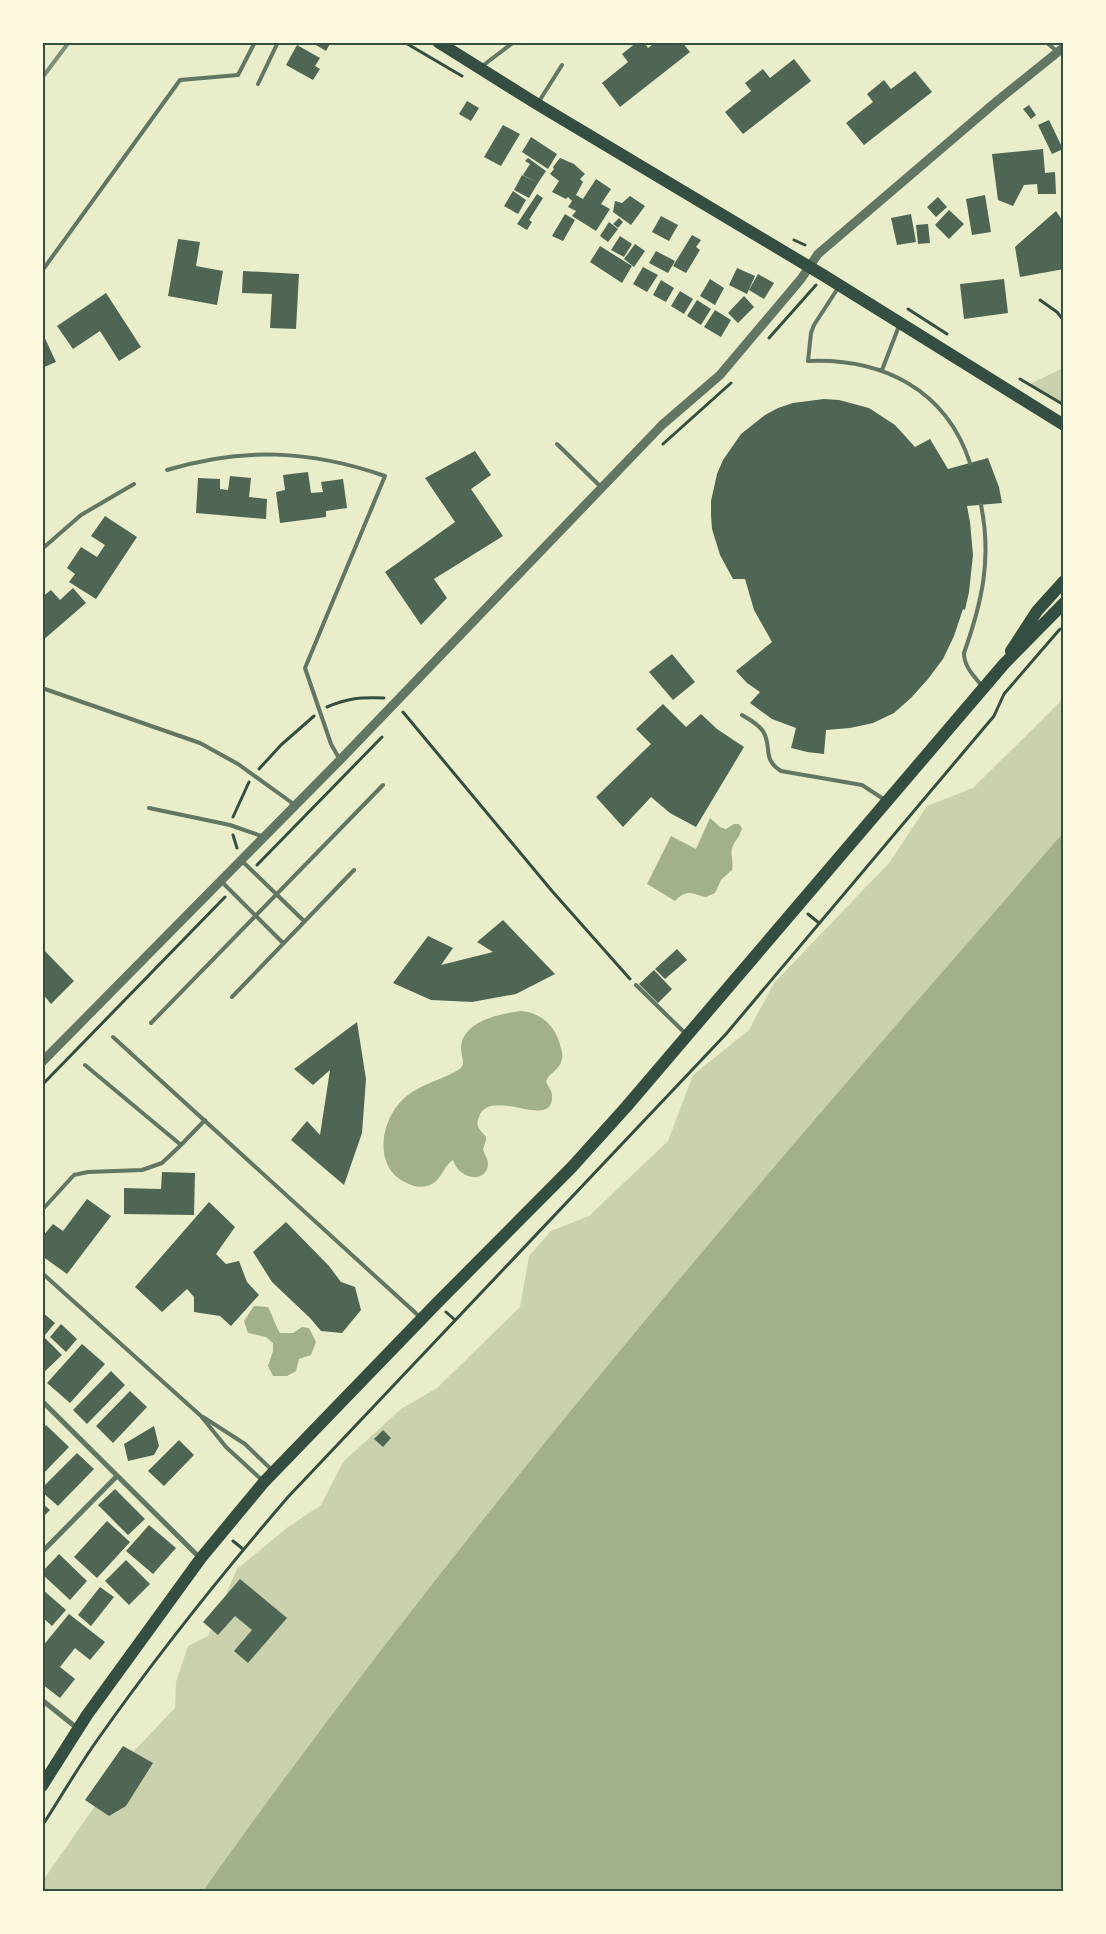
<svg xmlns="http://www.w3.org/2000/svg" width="1106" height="1934" font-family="Karla,sans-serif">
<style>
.green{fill:#cad2ad}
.water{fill:#a3b18a}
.building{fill:#4f6655}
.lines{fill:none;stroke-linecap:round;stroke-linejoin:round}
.path{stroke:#344e41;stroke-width:3}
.service{stroke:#617663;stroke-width:4}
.minor{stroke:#617663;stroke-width:5}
.tertiary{stroke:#617663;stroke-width:9}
.primary{stroke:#344e41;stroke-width:12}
.rail{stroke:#7c8e77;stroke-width:4}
.neatline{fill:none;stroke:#344e41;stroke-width:2}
</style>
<rect width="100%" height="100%" fill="#e9edc9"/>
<path class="green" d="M1063 368V403L1030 384Z
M1063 695V1020L348 1891 43 1892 42 1882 55 1863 133 1752 175 1708 176 1682 188 1646 208 1636 237 1569 288 1527 321 1505 343 1462 401 1409 437 1388 520 1307 529 1256 551 1231 589 1216 668 1141 693 1075 749 1030 774 983 889 863 927 806 973 788 1059 703Z"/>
<path class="water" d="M710 818 720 827 726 829 734 824H739L742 828C740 837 735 840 732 848 730 855 734 862 732 870L721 880 715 893 706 897C692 894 687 888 675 901L647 884 671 836 696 849Z
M1063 833V1891H203C369 1657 550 1432 736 1212 844 1084 954 959 1063 833Z
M521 1011C543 1013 556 1027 561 1048 562 1052 563 1056 562 1059 560 1070 550 1072 546 1081 547 1086 552 1090 552 1095 554 1133 490 1085 479 1117 475 1127 480 1130 486 1137V1140L483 1149C484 1154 488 1158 488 1164 487 1184 459 1180 453 1160 442 1167 442 1182 427 1186 419 1188 412 1186 405 1182 375 1168 380 1126 398 1105 414 1084 441 1082 461 1068 466 1061 460 1055 461 1046 465 1020 500 1014 521 1011Z
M254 1306 268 1307C273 1316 275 1325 280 1333H293L302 1327 309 1328 316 1342 311 1355 299 1359 296 1371 287 1376H273L268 1366 273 1351V1343L266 1337 248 1333 244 1321Z"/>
<path class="building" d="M311 42H331L326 51Z
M637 42H644L648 48 656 42H682L690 52 620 107 602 83 628 62 622 54Z
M297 45 320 58 315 66 320 69 313 80 286 65Z
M794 59 811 81 743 134 725 112 751 91 745 83 763 69 770 78Z
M915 71 932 92 864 145 846 123 873 102 867 94 884 80 891 89Z
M467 101 479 108 471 121 459 114Z
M1029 105 1036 115 1031 119 1023 109Z
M1049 120 1063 149 1052 154 1038 125Z
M503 125 520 134 501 166 484 157Z
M531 137 557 154 548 169 522 152Z
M1043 149 1045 173 1055 172 1056 194H1038L1037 184 1024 185 1013 206 998 200 992 154Z
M528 158 546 171 538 183 523 175 530 164 525 161Z
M560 158 574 164 585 174 580 179 583 182 576 195 583 199 596 179 611 189 601 204 610 209 596 231 572 216 576 211 568 207 572 201 568 197 566 199 552 192 559 181 550 174 554 169 553 167Z
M522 175 538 183 529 198 514 190Z
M513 191 526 200 518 214 504 206Z
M537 194 543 198 529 220 532 222 527 230 517 224Z
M985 195 991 232 972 235 966 199Z
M630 196 645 206 631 225 613 212 615 201 622 203Z
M938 197 947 207 936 217 927 207Z
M949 210 964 224 949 239 935 225Z
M1056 211 1064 223V269L1020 277 1015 247Z
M565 214 575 220 563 241 552 236Z
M911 214 916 242 897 245 891 218Z
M661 216 678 225 669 241 652 232Z
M619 218 623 222 618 228 613 224Z
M609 222 618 229 608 242 600 236Z
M928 224 930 243 918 244 916 225Z
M692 235 701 240 696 247 700 250 686 273 673 266Z
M620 236 632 244 624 257 611 250Z
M178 239 200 242 196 266 223 271 217 305 168 296Z
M635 244 645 251 634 267 624 259Z
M600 246 632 266 622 283 590 262Z
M656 251 675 261 668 273 649 263Z
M643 267 658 275 647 292 633 284Z
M737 268 755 276 747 294 729 285Z
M243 271 299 274 296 329 270 328 272 294 242 293Z
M758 274 774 283 764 299 749 290Z
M710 279 724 288 715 305 700 296Z
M1004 279 1008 313 964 319 960 284Z
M661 280 674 288 666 302 653 295Z
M680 291 693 299 684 314 671 306Z
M106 293 141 347 119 361 100 331 73 349 57 326Z
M744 296 754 307 738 323 728 313Z
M697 300 711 309 701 325 687 316Z
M715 310 731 320 721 337 704 327Z
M42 332 56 362 42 368Z
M824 399 839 400 869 408 895 425 915 447 930 439 948 469 988 458 999 487 1002 503 967 506 970 522 973 555 969 592 965 610 963 609 954 636 943 659 928 679 911 698 894 713 873 723 850 728 826 730 824 754 807 752 791 748 796 728 772 719 750 703 760 692 747 683 736 671 772 642 754 610 745 579H733L720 555 712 529 711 515V501L717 474 723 460 741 434 765 415 778 408 793 403Z
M475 451 491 475 471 489 503 536 434 579 447 598 421 625 385 572 455 522 425 478Z
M308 472 311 493 323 492 321 482 343 479 347 508 326 511V517L280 523 276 492 285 490 283 475Z
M230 476 251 478 249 497 267 499 266 519 196 513 198 478 220 479V489L228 490Z
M105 516 137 537 96 599 69 582 75 574 67 568 81 547 97 557 105 545 91 536Z
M73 588 86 603 42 641V597L51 590 60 600Z
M672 654 695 682 673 700 649 672Z
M663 704 686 727 701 714 717 729 744 747 696 827 670 813 651 797 623 827 596 797 651 744 636 729Z
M503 920 555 974 516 994 472 1002 431 1000 393 983 428 936 453 948 441 965 493 952 477 942Z
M42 948 74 981 51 1004 42 993Z
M677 949 687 960 665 979 655 969Z
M654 970 672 989 658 1003 639 984Z
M357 1022 366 1079 362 1133 344 1185 291 1140 307 1121 320 1135 330 1070 313 1085 294 1069Z
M162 1172 195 1173 194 1215 124 1214V1188L161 1189Z
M87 1199 111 1216 67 1274 42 1256V1237L53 1224 63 1231Z
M209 1202 235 1227 216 1254 226 1264 239 1261 247 1282 259 1295 231 1326 220 1316 194 1312V1297L187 1289 162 1312 135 1287Z
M286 1222 329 1266 341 1282 355 1287 361 1310 342 1333 321 1331 310 1318 272 1282 253 1252Z
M42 1312 55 1323 45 1335 42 1333Z
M61 1324 77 1339 66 1352 50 1337Z
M45 1338 62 1355 42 1374V1341Z
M82 1344 105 1364 70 1403 47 1383Z
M111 1371 125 1385 87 1424 73 1410Z
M130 1391 147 1407 113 1443 96 1426Z
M46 1425 69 1447 42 1475V1429Z
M154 1426 159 1446 154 1455 128 1461 124 1444Z
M383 1430 391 1438 383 1447 374 1439Z
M179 1440 194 1455 164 1486 148 1471Z
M77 1453 94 1469 58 1506 42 1492V1488Z
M115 1489 145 1519 128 1535 98 1505Z
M42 1503 50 1510 42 1518Z
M107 1521 130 1542 97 1578 74 1557Z
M149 1525 176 1548 153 1574 126 1551Z
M59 1554 87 1581 70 1600 42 1574V1572Z
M126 1560 150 1584 129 1605 105 1581Z
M240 1579 287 1618 248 1663 234 1651 252 1630 235 1616 218 1635 203 1622Z
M100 1587 114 1597 91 1626 78 1615Z
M42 1589 66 1610 52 1626 42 1617Z
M69 1614 105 1642 90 1660 75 1648 60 1667 75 1679 60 1698 42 1684V1647Z
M123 1746 153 1763 126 1806 109 1816 85 1800Z"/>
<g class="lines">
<path class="path" d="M404 42 462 76
M794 240 805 245
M1040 300 1057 312 1064 321
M908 309 947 334
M769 338 816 285
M1020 379 1064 405
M663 444 731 383
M327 707C348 698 361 697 384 698
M403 712 552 891 630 979
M259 769 281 745 314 716
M233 817 249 782
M233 835 237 848
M257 865 382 737
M808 914 819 923
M42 1085 225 897
M446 1312 455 1320
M233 1541 243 1549
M42 1826C61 1797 78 1767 98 1739 157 1655 221 1575 288 1497L726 1034 994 716 1004 694 1060 629"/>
<path class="service" d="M1046 42 1058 52
M481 67 514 42
M258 84 278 42
M538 103 562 65
M42 271 180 80 238 75 255 42
M838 288 814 325 811 333 808 361C882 358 946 389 970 463
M882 370 899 326
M557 444 601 487
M167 470C243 447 310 450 385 476L305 668 331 744 340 760
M981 505C992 559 982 602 964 653 964 667 974 676 982 686
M42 549 81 515 134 484
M42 688 200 743 238 764 295 805
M742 715C750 720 760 725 764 733 772 748 762 759 781 771L862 785 885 800
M149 808 230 825 264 837
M241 860 304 921
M221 881 283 943
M636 985 686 1034
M232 997 354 870
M151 1023 383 785
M113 1037 420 1317
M85 1065 181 1145 205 1120
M42 1210 74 1175 88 1172 142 1170 162 1163 181 1145
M42 1273 201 1416 226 1447 262 1480
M203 1417 245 1444 273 1471"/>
<path class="minor" d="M42 1401 200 1558
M42 1552 117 1476
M42 1700 77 1728"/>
<path class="tertiary" d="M42 1062 340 760 662 425 720 375 801 279 818 254 997 101 1064 47"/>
<path class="primary" d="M438 42 537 104 823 275 1064 425
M1011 651 1037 611 1064 581
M42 1786 87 1715 201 1558 264 1482 437 1303 572 1167 627 1106 1004 664 1064 603"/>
<path class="rail" d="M42 78 69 42"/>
</g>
<rect width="1106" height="1934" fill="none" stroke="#fefae0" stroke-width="88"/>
<rect x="44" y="44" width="1018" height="1846" class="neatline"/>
</svg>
